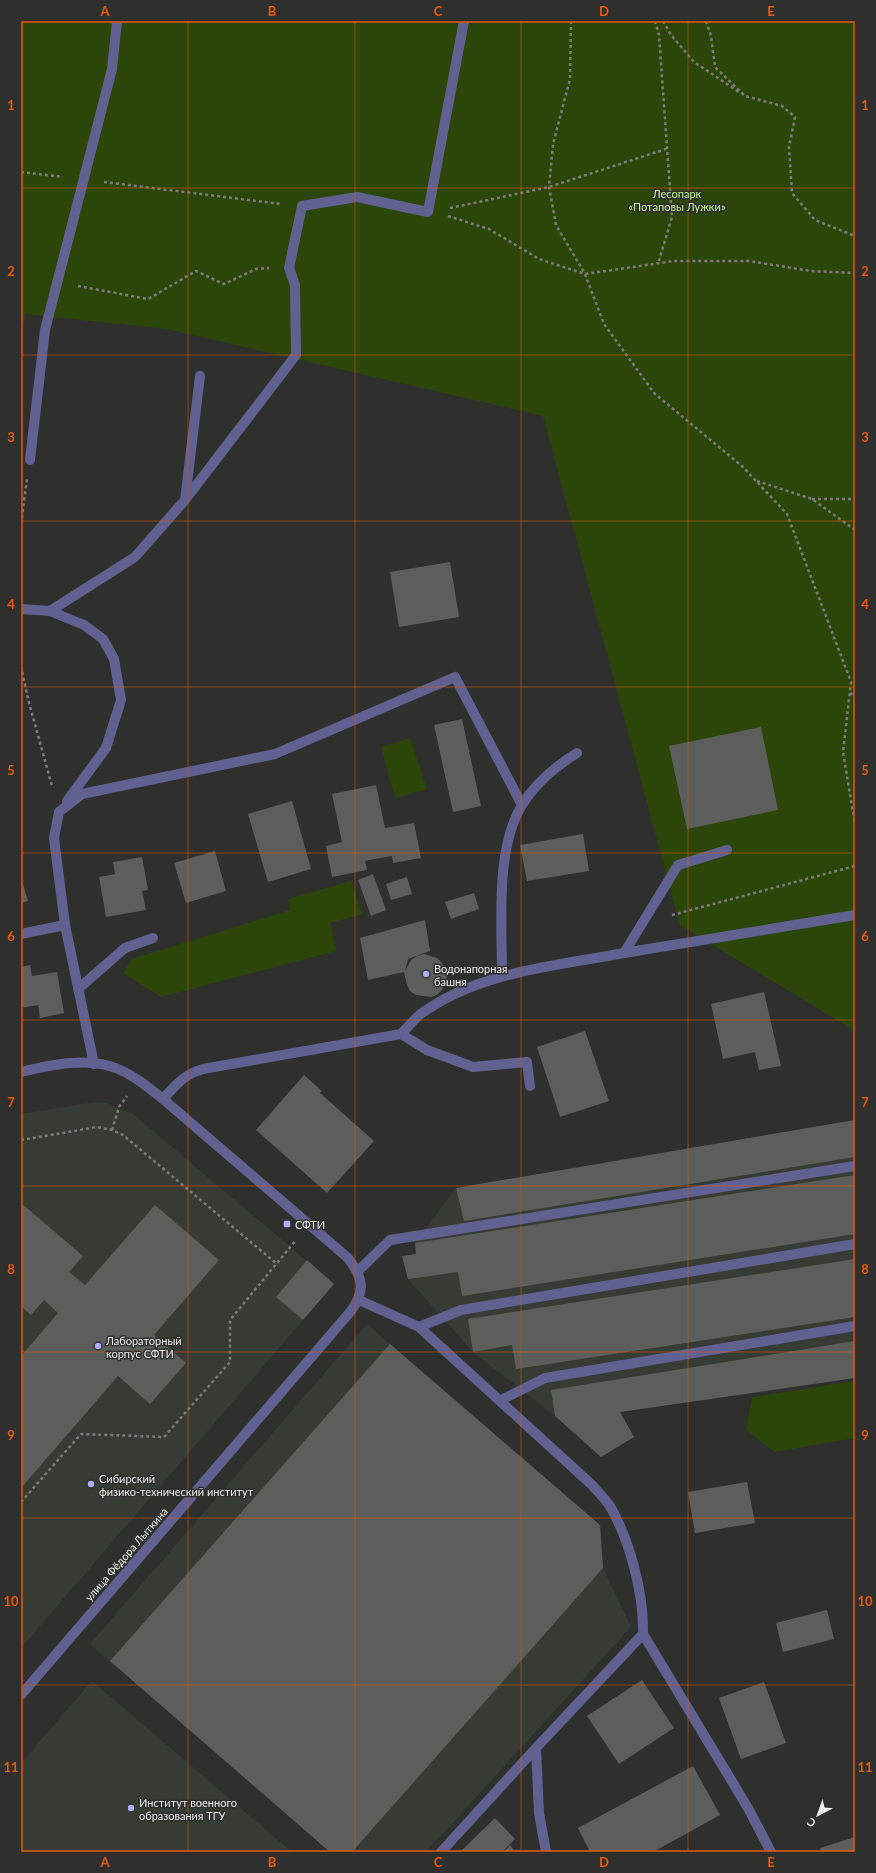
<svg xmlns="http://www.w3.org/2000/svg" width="876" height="1873" font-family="Lato,sans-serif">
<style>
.built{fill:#363b33}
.green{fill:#2c460a}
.building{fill:#5c5e5b}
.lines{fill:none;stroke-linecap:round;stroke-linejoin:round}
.path{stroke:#7c7d7b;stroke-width:2.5;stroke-dasharray:3 3;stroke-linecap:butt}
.service{stroke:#606191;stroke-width:10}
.pedestrian{stroke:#606191;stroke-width:10}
.minor{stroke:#606191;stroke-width:10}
.tertiary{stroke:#606191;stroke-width:10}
.grid{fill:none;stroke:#e8590c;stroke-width:1;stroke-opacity:0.55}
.poi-dot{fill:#aeaefb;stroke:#2f302e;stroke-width:1.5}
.labels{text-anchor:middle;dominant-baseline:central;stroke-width:3;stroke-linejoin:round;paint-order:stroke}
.park-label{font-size:11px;fill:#c4f792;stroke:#2f302e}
.poi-label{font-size:11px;fill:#edeeed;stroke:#2f302e;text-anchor:start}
.street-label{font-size:11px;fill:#edeeed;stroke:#2f302e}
.neatline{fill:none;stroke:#e8590c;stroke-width:1.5}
.grid-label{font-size:13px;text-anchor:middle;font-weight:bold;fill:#e8590c}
</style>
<rect width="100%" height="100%" fill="#2f302e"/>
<path class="built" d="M95 1102 107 1103 133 1114 334 1284 21 1648V1114Z
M855 1120V1378L620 1412 634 1437 601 1457 555 1416 473 1352 408 1279 402 1256 416 1254 415 1243 456 1188Z
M367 1324 600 1525 603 1568 631 1627 426 1852H330L90 1644Z
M92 1681 292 1852H21V1763Z"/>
<path class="green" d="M21 21H855V1031L680 925 543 416 167 329 25 314 21 340Z
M410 738 427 789 395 798 381 747Z
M351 881 362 914 330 923 336 951 161 997 123 973 132 959 290 910 288 899Z
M855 1381V1438L775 1452 746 1430 752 1397Z"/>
<path class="building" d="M450 562 459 617 399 627 390 572Z
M462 719 481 806 453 812 434 725Z
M761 727 778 810 687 829 669 746Z
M376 785 385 828 414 823 421 858 393 863 392 856 369 860 365 861 367 870 332 877 326 846 342 842 332 794Z
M292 801 311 869 268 882 248 814Z
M583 834 589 871 527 881 520 845Z
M215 851 226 891 186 903 174 863Z
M142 857 148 890 142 891 146 910 106 917 99 877 115 874 113 862Z
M373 874 386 910 371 916 358 880Z
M407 877 412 894 391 900 386 884Z
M21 878 28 901 21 903Z
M474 893 479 909 451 919 445 902Z
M425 920 430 951 408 959 405 971 411 960 417 956 424 954 437 958 442 963 447 976 443 989 437 995 431 997 416 995 410 991 407 985 404 972 368 980 360 938Z
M30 965 32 976 57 972 64 1013 40 1018 38 1005 21 1008V967Z
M764 992 781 1066 759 1070 755 1052 723 1059 711 1004Z
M585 1031 609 1101 560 1117 537 1047Z
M304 1075 322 1091 320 1093 374 1141 327 1193 256 1130Z
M855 1120V1157L464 1221 456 1188Z
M855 1175V1234L462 1296 458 1272 408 1279 402 1256 416 1254 415 1243Z
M21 1203 83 1256 69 1272 85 1285 155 1205 219 1260 154 1335 186 1363 150 1404 118 1376 21 1488V1356L58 1313 44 1300 31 1315 21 1306Z
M855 1259V1317L516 1369 512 1345 473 1352 468 1319Z
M307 1260 334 1284 303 1320 276 1297Z
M855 1341V1378L620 1412 634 1437 601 1457 555 1416 551 1390Z
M390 1344 600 1525 603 1568 352 1852H330L110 1661Z
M747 1482 755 1523 695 1533 688 1492Z
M827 1610 834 1639 783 1652 776 1623Z
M642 1680 674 1728 619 1764 587 1716Z
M764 1682 786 1743 741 1759 719 1698Z
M693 1766 720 1815 653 1852H590L578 1828Z
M495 1818 515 1839 502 1852H460Z
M855 1837V1852H821L820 1848Z
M510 1845 515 1852H504Z"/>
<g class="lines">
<path class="path" d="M571 21 570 79 553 144 549 187 556 225 585 274 604 324 654 393 743 467 787 514 851 682 843 752 855 824
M655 21 659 35 672 217 658 264
M663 21 671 35 694 62 739 92
M706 21 711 36 715 67 745 96 782 106 795 117 789 147 792 193 815 220 855 236
M21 172 63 177
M104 182 281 204
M450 208 549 187 666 149
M448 216 489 229 539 259 585 274 674 261H749L811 271 855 273
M78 286 148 299 196 271 224 284 256 269 269 268
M757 481 812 499 855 530
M812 499H855
M21 524 27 479
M21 666 28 699 52 786
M850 693 855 696
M672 915 855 866
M112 1130 119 1107 127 1096
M21 1140 97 1127 112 1130 123 1135 277 1264
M21 1502 81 1434 164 1437 230 1362V1320L296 1240"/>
<path class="service" d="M185 500 296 355 295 285 289 268 302 206 357 197 428 212 464 21
M21 609 50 611
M67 801 106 748 121 700 114 659 103 639 84 625 50 611 135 557 185 500 200 376
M21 934 65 925
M624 953 855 915
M624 953 678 865 727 850
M502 975C502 925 495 849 522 805 535 784 556 766 577 753
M78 989 125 948 153 938
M401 1034 427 1050 473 1067 527 1062 530 1086
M94 1064 65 925 54 838 59 812 82 794 275 754 455 677 522 805
M358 1271 390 1240 855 1166
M359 1300 419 1327 592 1485C598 1492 605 1499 610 1506 630 1541 644 1594 643 1634L748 1808 771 1852
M419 1327 461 1310 855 1244
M501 1400 545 1378 855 1326
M536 1748 539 1813 546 1852
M441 1852 536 1748 643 1634"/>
<path class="pedestrian" d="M30 460 45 330 112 69 117 21"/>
<path class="minor" d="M163 1099C177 1084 183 1075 203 1069L401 1034C408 1027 414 1019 422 1013 481 971 556 966 624 953"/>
<path class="tertiary" d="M21 1072C50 1065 89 1056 118 1069 135 1076 149 1088 163 1099L348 1258C363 1278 366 1290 351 1311L21 1695"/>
</g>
<path class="grid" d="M188 21V1852M355 21V1852M521 21V1852M688 21V1852M21 188H855M21 355H855M21 521H855M21 687H855M21 853H855M21 1020H855M21 1186H855M21 1352H855M21 1518H855M21 1685H855"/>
<g class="poi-dot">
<circle cx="426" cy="974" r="4"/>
<rect x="283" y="1220" width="8" height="8" rx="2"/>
<circle cx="98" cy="1346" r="4"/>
<circle cx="91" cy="1484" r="4"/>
<circle cx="131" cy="1808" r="4"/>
</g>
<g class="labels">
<g class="park-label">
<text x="677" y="193">Лесопарк<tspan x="677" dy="13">«Потаповы Лужки»</tspan></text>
</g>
<g class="poi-label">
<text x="434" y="968">Водонапорная<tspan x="434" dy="13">башня</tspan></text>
<text x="295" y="1224">СФТИ</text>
<text x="106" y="1340">Лабораторный<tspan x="106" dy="13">корпус СФТИ</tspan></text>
<text x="99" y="1478">Сибирский<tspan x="99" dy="13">физико-технический институт</tspan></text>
<text x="139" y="1802">Институт военного<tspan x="139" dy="13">образования ТГУ</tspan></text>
</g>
<g class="street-label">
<text transform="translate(126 1554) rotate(-49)">улица Фёдора Лыткина</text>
</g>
</g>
<rect width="876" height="1873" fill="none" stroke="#2f302e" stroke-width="44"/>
<g transform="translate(818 1815) rotate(221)" stroke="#2f302e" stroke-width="3" paint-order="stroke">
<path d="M0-3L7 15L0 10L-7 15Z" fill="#edeeed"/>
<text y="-6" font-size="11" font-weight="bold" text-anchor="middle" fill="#edeeed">С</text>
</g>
<rect x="22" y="22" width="832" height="1829" class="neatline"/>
<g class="grid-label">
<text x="105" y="16">A</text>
<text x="272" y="16">B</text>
<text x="438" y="16">C</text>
<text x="604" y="16">D</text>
<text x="771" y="16">E</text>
<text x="11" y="110">1</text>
<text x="865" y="110">1</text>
<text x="11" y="276">2</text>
<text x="865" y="276">2</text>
<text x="11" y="442">3</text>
<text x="865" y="442">3</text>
<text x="11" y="609">4</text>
<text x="865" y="609">4</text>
<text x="11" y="775">5</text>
<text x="865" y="775">5</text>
<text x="11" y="941">6</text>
<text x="865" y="941">6</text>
<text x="11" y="1107">7</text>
<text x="865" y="1107">7</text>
<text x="11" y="1274">8</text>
<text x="865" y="1274">8</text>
<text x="11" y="1440">9</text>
<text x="865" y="1440">9</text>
<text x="11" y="1606">10</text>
<text x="865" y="1606">10</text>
<text x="11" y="1772">11</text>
<text x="865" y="1772">11</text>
<text x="105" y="1867">A</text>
<text x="272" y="1867">B</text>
<text x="438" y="1867">C</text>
<text x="604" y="1867">D</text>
<text x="771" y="1867">E</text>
</g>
</svg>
